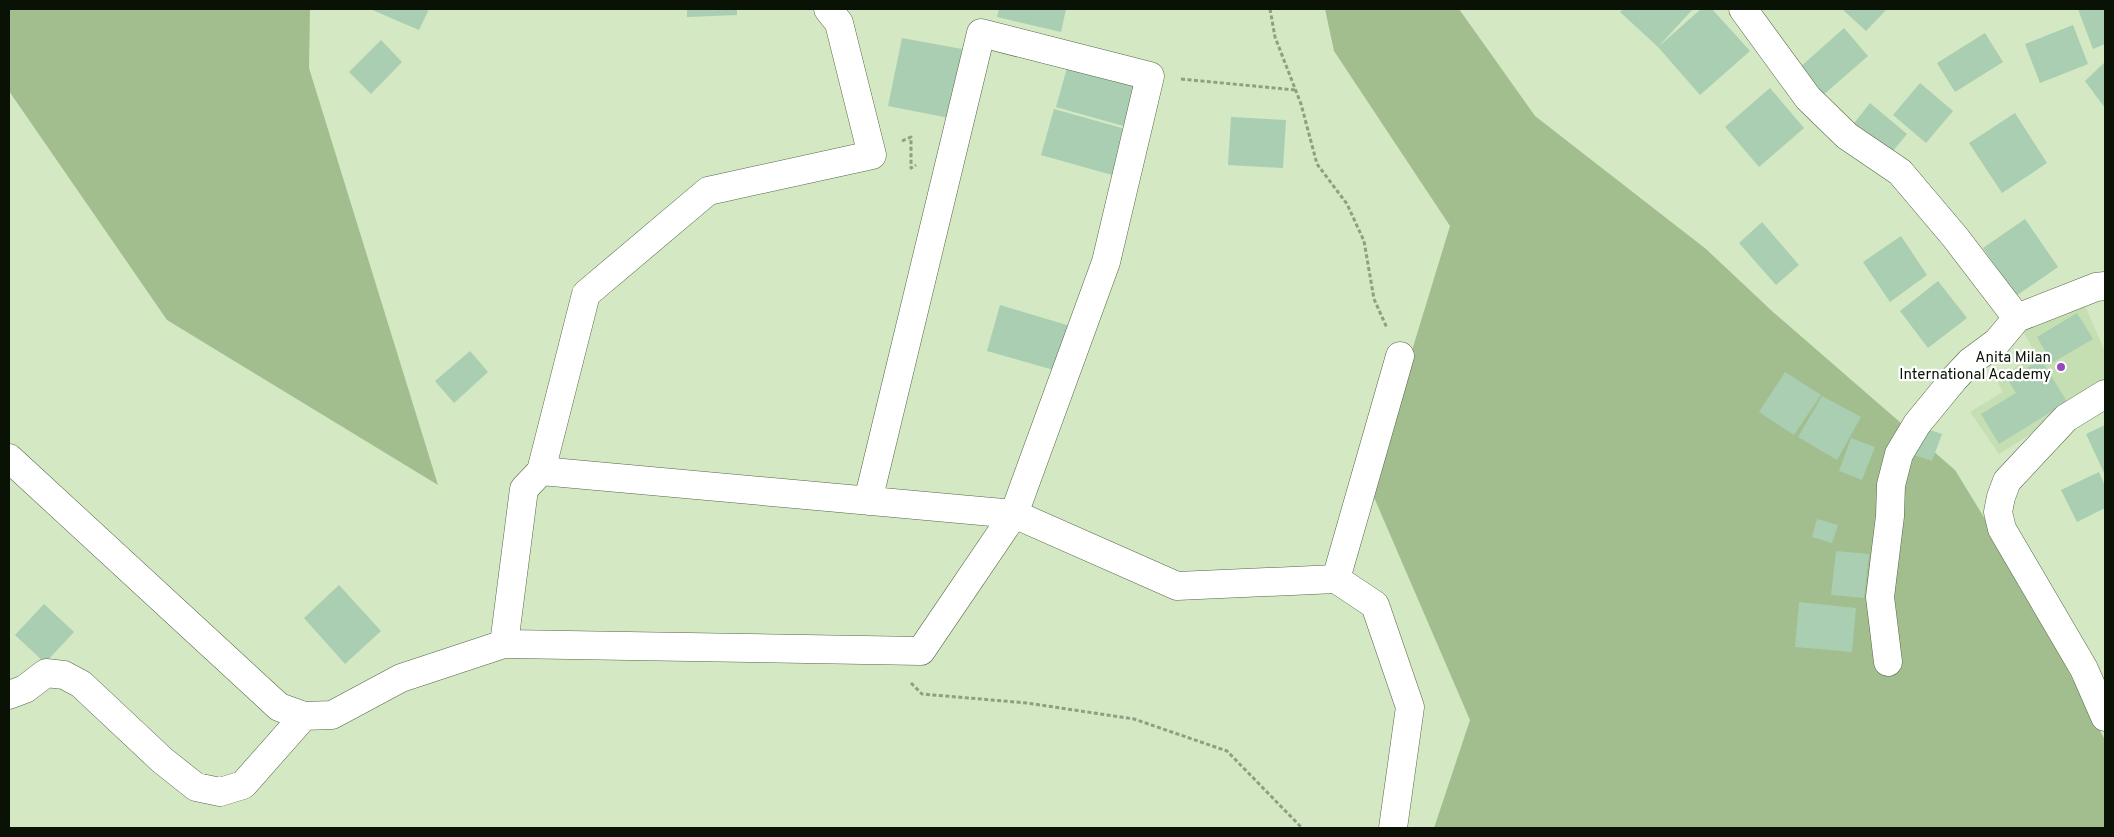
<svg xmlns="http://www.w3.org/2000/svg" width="2114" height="837" font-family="Overpass,sans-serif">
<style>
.built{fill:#c5deb2}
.green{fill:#a2be8e}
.building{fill:#a9ceb2}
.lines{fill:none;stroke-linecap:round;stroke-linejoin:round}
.street-casing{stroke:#546746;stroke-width:29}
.path{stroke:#8f9f83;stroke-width:3;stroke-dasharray:4 2.5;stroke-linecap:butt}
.street{stroke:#fff;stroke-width:28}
.poi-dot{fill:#964bbd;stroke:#fff;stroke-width:2}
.labels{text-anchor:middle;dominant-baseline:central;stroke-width:4.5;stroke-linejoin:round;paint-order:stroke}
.poi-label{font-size:15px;fill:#0a1105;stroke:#fff;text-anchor:end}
</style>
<rect width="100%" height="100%" fill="#d3e8c3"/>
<path class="built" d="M2081 302 2086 308 2105 352V387L1999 454 1970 412 2003 392 1997 381 2035 353 2023 331Z"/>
<path class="green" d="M9 9H310L309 68 438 485 167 320 9 91Z
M1325 9H1459L1535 116 1706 249 1773 312 1955 470 2007 555 2105 740V828H1434L1470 720 1370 488 1450 226 1334 51Z"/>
<path class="building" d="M370 9H429L419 30Z
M687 9H737V15L687 17Z
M999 9H1066L1061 32 997 17Z
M1623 9H1693L1658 47 1701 9H1712L1750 51 1700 95 1658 47 1620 12Z
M1842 9H1887L1866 31Z
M2078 9H2105V44L2093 49Z
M2073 25 2088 64 2040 83 2025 44Z
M1844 28 1868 56 1822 96 1798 69Z
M1985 33 2003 62 1955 92 1937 63Z
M902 38 962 49 949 118 888 106Z
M381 40 402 62 371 94 349 72Z
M1069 61 1140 82 1127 127 1056 107Z
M2105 62V108L2085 81Z
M1920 83 1953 111 1926 143 1893 115Z
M1770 88 1804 128 1759 167 1725 127Z
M1870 103 1907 134 1888 157 1851 127Z
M1054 109 1125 129 1112 175 1041 155Z
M2015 113 2047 163 2002 193 1969 143Z
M1231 117 1286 120 1283 168 1228 165Z
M2025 219 2058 267 2016 296 1983 248Z
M1762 222 1799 265 1776 285 1739 243Z
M1901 236 1927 275 1890 302 1863 262Z
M1938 281 1967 318 1928 348 1900 311Z
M1000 305 1070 326 1057 371 987 351Z
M2077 313 2093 339 2052 363 2037 337Z
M470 351 488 372 454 403 435 381Z
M2041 359 2067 402 1999 444 1981 414 2016 393 2008 380Z
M1785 372 1821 395 1794 435 1759 412Z
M1822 396 1861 417 1837 460 1798 437Z
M2105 425V475L2086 434Z
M1921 427 1942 434 1932 461 1911 454Z
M1851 438 1875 447 1862 480 1839 471Z
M2099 472 2105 486V508L2077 522 2061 490Z
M1817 519 1838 525 1832 543 1812 537Z
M1836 551 1869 554 1864 598 1831 595Z
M339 585 381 631 345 664 304 618Z
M1799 602 1856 608 1852 652 1795 647Z
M44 604 74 632 45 663 15 635Z"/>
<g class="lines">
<defs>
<path id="street" d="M828 9 839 23 872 155 708 191 586 294 541 471 1014 514 1177 586 1336 579 1375 605 1410 707 1393 828
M1743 9 1808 98 1847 136 1900 172 1955 237 2017 318 2096 287 2105 286
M2105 394 2066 418 2007 481 2001 497 1998 512 2002 529 2084 669 2105 717
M9 458 279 707 304 716 332 715 401 678 504 644 921 651 1014 514 1106 262 1150 76 981 33 868 501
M1336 579 1400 356
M504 644 524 489 541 471
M1888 662 1880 597 1890 516 1891 485 1899 454 1917 424 1954 379 1970 362 1997 342 2017 318
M9 695 25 689 46 673 64 675 81 684 162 760 196 787 220 792 243 785 304 716"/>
</defs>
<use href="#street" class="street-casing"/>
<path class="path" d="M1270 9 1275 37 1301 104 1317 164 1347 204 1364 241 1374 299 1387 328
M1181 79 1295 90
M902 141 911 137V168L916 165
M911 683 922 694 1027 703 1134 719 1227 751 1302 828"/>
<use href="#street" class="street"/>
</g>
<circle class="poi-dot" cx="2061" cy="367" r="5"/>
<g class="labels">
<g class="poi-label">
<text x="2051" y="358">Anita Milan<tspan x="2051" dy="17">International Academy</tspan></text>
</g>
</g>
<rect width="2114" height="837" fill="none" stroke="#0a1105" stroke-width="20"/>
</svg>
